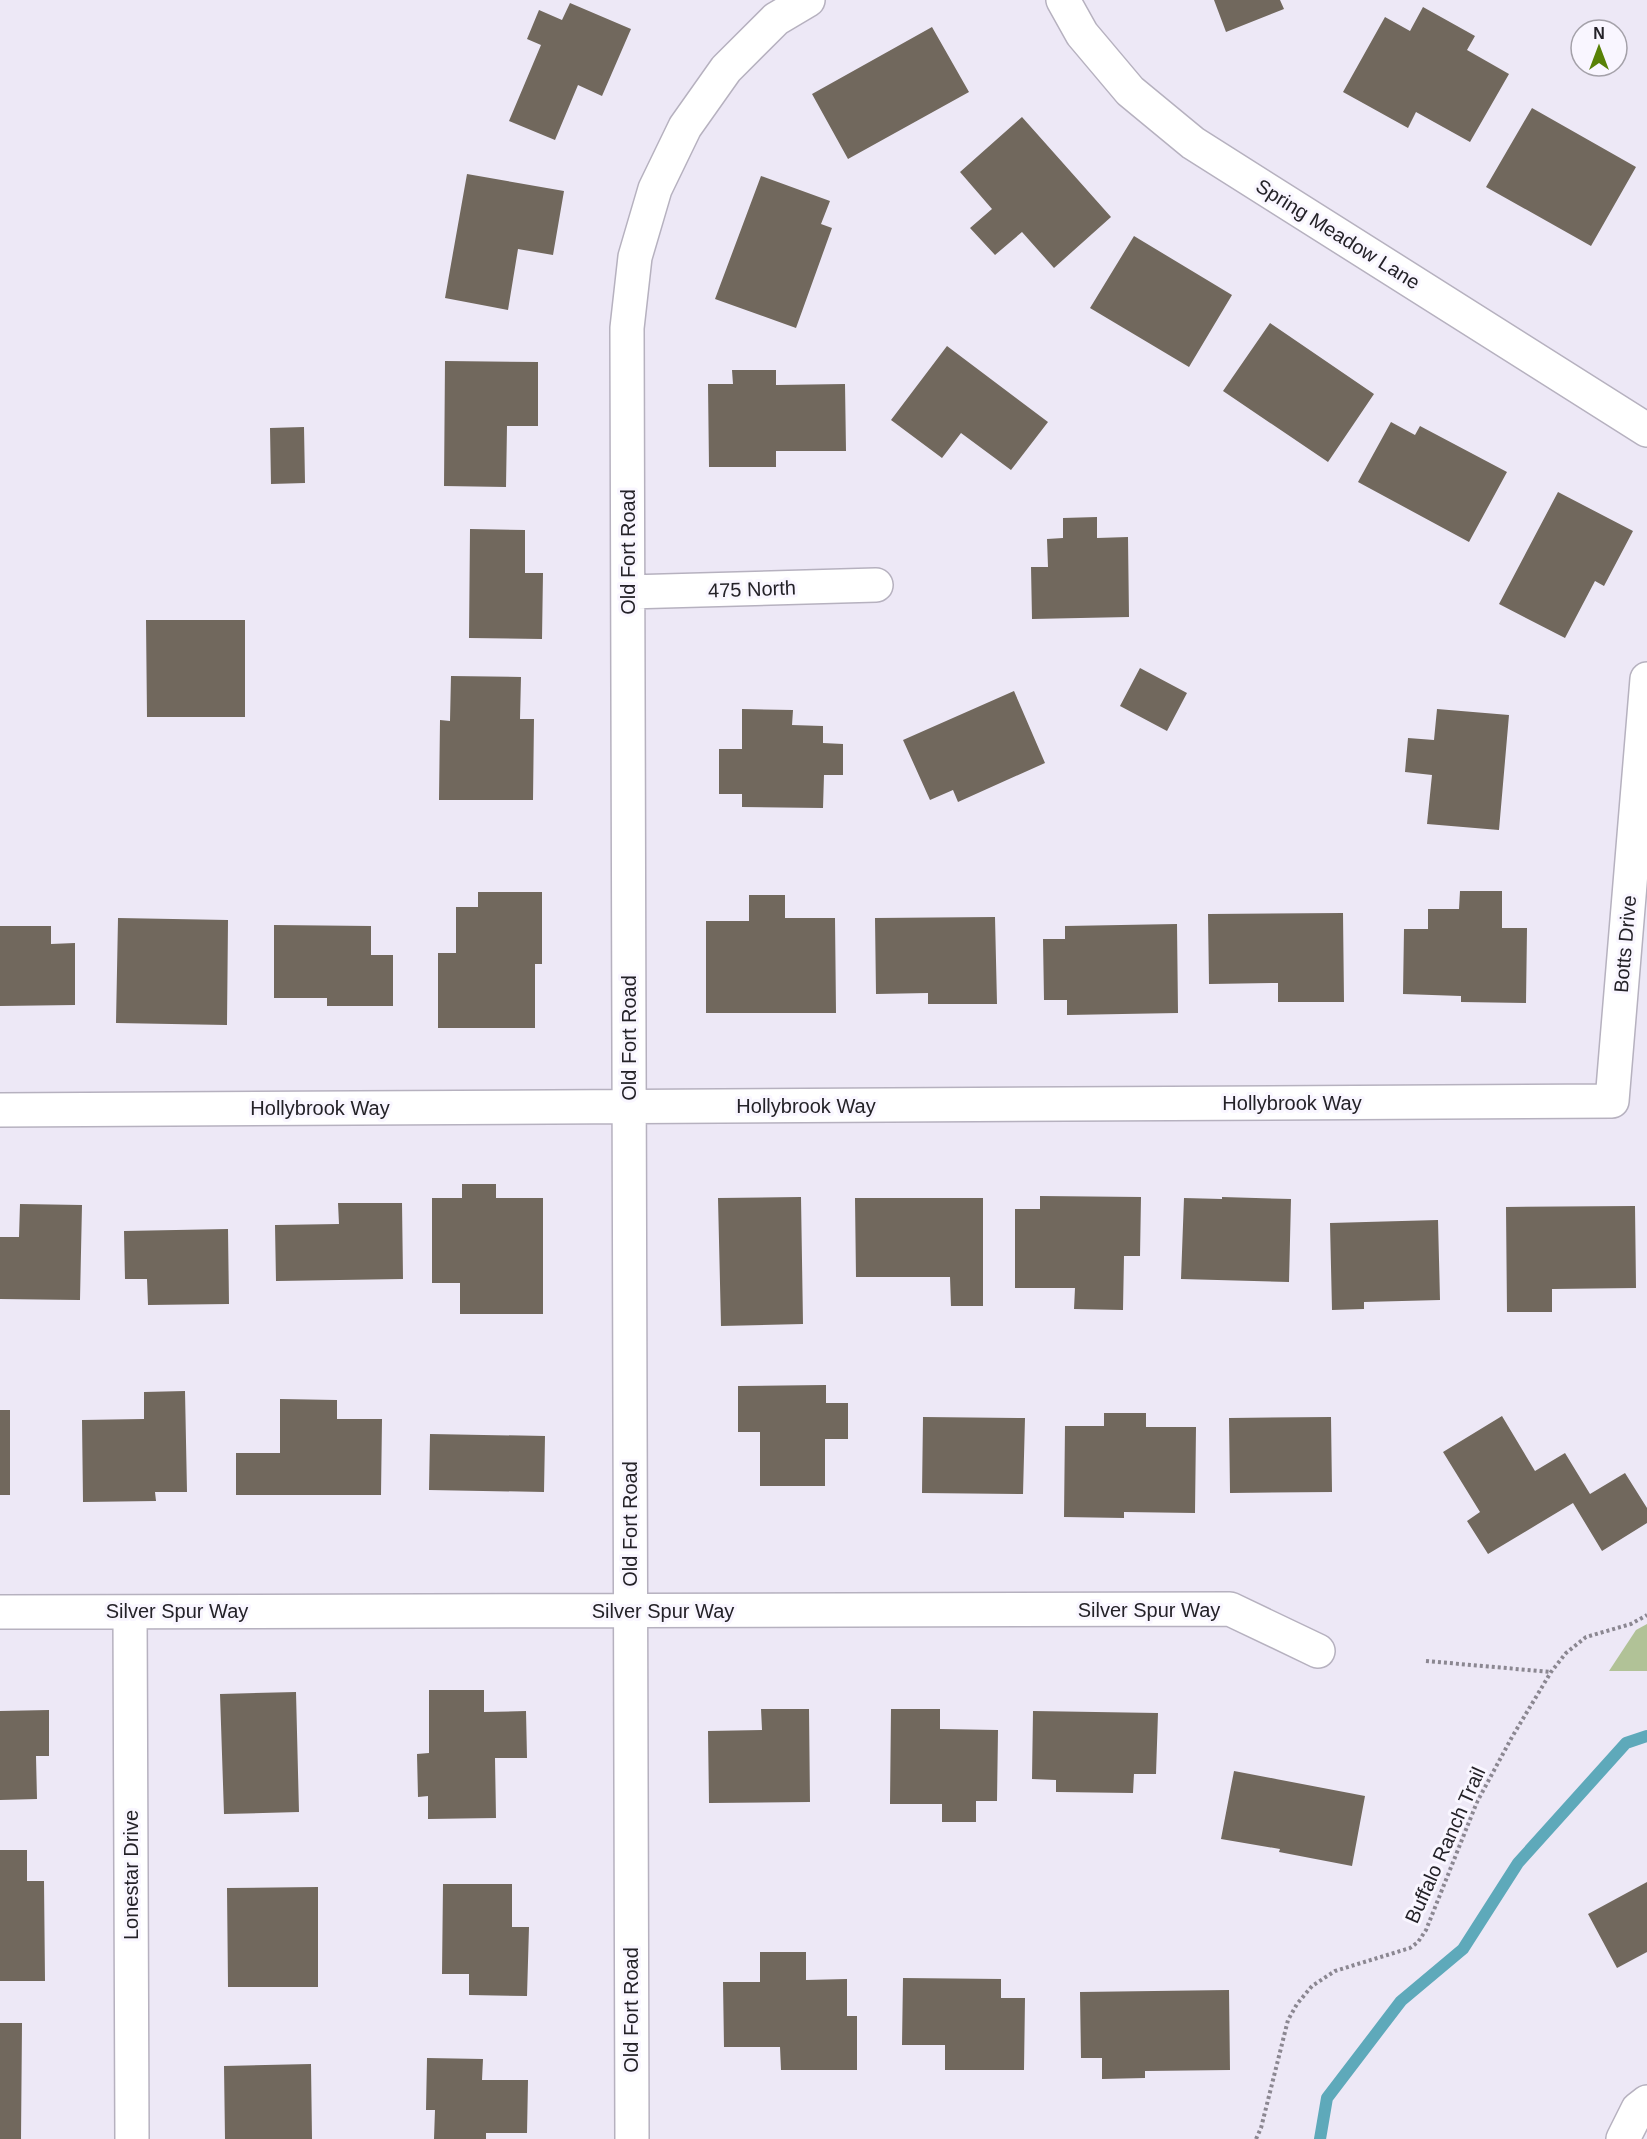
<svg xmlns="http://www.w3.org/2000/svg" width="1647" height="2139" font-family="Helvetica,sans-serif">
<style>
.green{fill:#b1c297}
.lines{fill:none;stroke-linecap:round;stroke-linejoin:round}
.stream{stroke:#5ea9ba;stroke-width:12}
.building{fill:#71685d}
.street-casing{stroke:#b6b1bf;stroke-width:36}
.secondary-casing{stroke:#b6b1bf;stroke-width:36}
.path{stroke:#8b8791;stroke-width:4;stroke-dasharray:3 3;stroke-linecap:butt}
.street{stroke:#fff;stroke-width:33}
.secondary{stroke:#fff;stroke-width:33}
.labels{text-anchor:middle;dominant-baseline:central;stroke-width:6;stroke-linejoin:round;paint-order:stroke}
.street-label{font-size:20px;fill:#242228;stroke:#f9f6ff}
</style>
<rect width="100%" height="100%" fill="#ede8f6"/>
<path class="green" d="M1647 1624V1671H1609L1636 1630Z"/>
<g class="lines">
<path class="stream" d="M1320 2139 1327 2098 1401 2001 1463 1949 1518 1863 1626 1743 1647 1736"/>
</g>
<path class="building" d="M1214 0H1280L1284 9 1226 32Z
M570 3 631 29 602 96 578 85 555 140 509 121 541 45 527 39 539 10 562 20Z
M1423 7 1475 36 1467 50 1509 74 1470 142 1416 112 1408 128 1343 92 1385 17 1410 31Z
M932 27 969 92 848 159 812 94Z
M1532 108 1636 167 1591 246 1486 187Z
M1022 117 1111 217 1054 268 1022 232 995 255 970 228 992 209 960 172Z
M467 174 564 191 553 255 518 249 508 310 445 298Z
M761 176 830 201 821 224 832 228 796 328 715 299Z
M1134 236 1232 295 1189 367 1090 308Z
M1270 323 1374 394 1328 462 1223 391Z
M947 346 1048 422 1011 470 961 433 942 458 891 420Z
M445 361 538 362V426H507L506 487 444 486Z
M732 370H776V385L845 384 846 451H776V467H709L708 384H733Z
M1391 422 1415 435 1420 426 1507 472 1469 542 1358 482Z
M304 427 305 483 271 484 270 428Z
M1558 492 1633 531 1604 586 1595 581 1565 638 1499 604Z
M1097 517V538L1128 537 1129 617 1032 619 1031 567H1048L1047 539 1063 538V518Z
M470 529 525 530V573H543L542 639 469 638Z
M146 620H245V717H147Z
M1140 668 1187 693 1167 731 1120 706Z
M451 676 521 677 520 719H534L533 800H439L440 720 450 721Z
M1014 691 1045 763 958 802 953 790 930 800 903 740Z
M742 709 793 710 792 725 823 726V743L843 744V775H824L823 808 742 807V794H719V749H742Z
M1437 709 1509 715 1499 830 1427 824 1432 775 1405 772 1408 738 1434 740Z
M1460 891H1502V928H1527L1526 1003 1461 1002V996L1403 994 1404 929H1428V909H1459Z
M478 892H542V964H535V1028H438V953H456V907H478Z
M749 895H785V918H835L836 1013H706V921H749Z
M1343 913 1344 1002H1278V983L1209 984 1208 914Z
M995 917 997 1004H928V993L876 994 875 918Z
M118 918 228 920 227 1025 116 1023Z
M1177 924 1178 1013 1067 1015V1000H1044L1043 939H1065V926Z
M274 925 371 926V955H393V1006H327V998H274Z
M0 926H51V944L75 943V1005L0 1006Z
M462 1184H496V1198H543V1314H460V1283H432V1198H462Z
M1040 1196 1141 1197 1140 1256H1124L1123 1310 1074 1309 1075 1288H1015V1209H1040Z
M801 1197 803 1324 721 1326 718 1198Z
M1222 1197 1291 1199 1289 1282 1181 1279 1184 1198 1222 1199Z
M855 1198H983V1306H951L950 1277H856Z
M338 1203H402L403 1279 276 1281 275 1225 339 1224Z
M20 1204 82 1205 80 1300 0 1299V1237H19Z
M1635 1206 1636 1288 1552 1289V1312H1507L1506 1207Z
M1438 1220 1440 1300 1364 1302V1309L1332 1310 1330 1223Z
M228 1229 229 1304 148 1305 147 1279H125L124 1231Z
M826 1385V1403H848V1439H825V1486H760V1432H738V1386Z
M185 1391 187 1492H155L156 1501 83 1502 82 1420 144 1419V1392Z
M280 1399 337 1400V1419H382L381 1495H236V1453H280Z
M0 1410H10V1495H0Z
M1104 1413H1146V1427H1196L1195 1513 1124 1512V1518L1064 1517 1065 1426H1104Z
M1502 1416 1535 1471 1565 1453 1590 1494 1625 1473 1647 1508V1523L1602 1551 1573 1503 1488 1554 1467 1521 1480 1512 1443 1452Z
M923 1417 1025 1418 1023 1494 922 1493Z
M1331 1417 1332 1492 1230 1493 1229 1418Z
M430 1434 545 1436 544 1492 429 1490Z
M429 1690H484V1712L526 1711 527 1758H495L496 1818 428 1819V1796L418 1797 417 1754 429 1753Z
M296 1692 299 1812 224 1814 220 1694Z
M761 1709H809L810 1802 709 1803 708 1731 762 1730Z
M891 1709H940V1729L998 1730 997 1801H976V1822H942V1804H890Z
M49 1710V1756H36L37 1799 0 1800V1711Z
M1033 1711 1158 1713 1156 1774H1134L1133 1793 1056 1792V1780L1032 1779Z
M1234 1771 1365 1796 1352 1866 1279 1852 1280 1849 1221 1839Z
M0 1850H27V1881H44L45 1981H0Z
M1647 1882V1952L1617 1968 1588 1914Z
M443 1884H512V1927H529L527 1996 469 1995V1974H442Z
M318 1887V1987H228L227 1888Z
M760 1952H806V1980L847 1979V2016H857V2070H781L780 2047H724L723 1982H760Z
M903 1978 1001 1979V1998H1025L1024 2070H945V2045H902Z
M1229 1990 1230 2070 1145 2071V2078L1102 2079V2058H1081L1080 1992Z
M0 2023H22L21 2139H0Z
M427 2058 483 2059 482 2080H528L527 2133H486V2139H434L435 2110H426Z
M311 2064 312 2139H225L224 2066Z"/>
<g class="lines">
<defs>
<path id="street" d="M628 592 876 585
M0 1110 1612 1101 1647 679
M0 1612 1230 1609 1318 1651
M130 1612 132 2139
M632 2139 627 328 635 257 655 189 685 127 726 69 776 19 808 0
M1623 2139 1638 2109 1647 2102"/>
<path id="secondary" d="M1063 0 1082 34 1130 91 1193 143 1647 430"/>
</defs>
<use href="#street" class="street-casing"/>
<use href="#secondary" class="secondary-casing"/>
<path class="path" d="M1426 1661 1551 1672
M1256 2139 1261 2128 1288 2020 1297 2004 1312 1986 1335 1971 1410 1948 1418 1942 1426 1930 1477 1802 1512 1737 1551 1672 1566 1653 1586 1637 1631 1624 1647 1615"/>
<use href="#street" class="street"/>
<use href="#secondary" class="secondary"/>
</g>
<g class="labels">
<g class="street-label">
<text transform="translate(1338 234) rotate(32)">Spring Meadow Lane</text>
<text transform="translate(628 552) rotate(-90)">Old Fort Road</text>
<text transform="translate(752 589) rotate(-2)">475 North</text>
<text transform="translate(1625 944) rotate(-85)">Botts Drive</text>
<text transform="translate(629 1038) rotate(-90)">Old Fort Road</text>
<text x="1292" y="1103">Hollybrook Way</text>
<text x="806" y="1106">Hollybrook Way</text>
<text x="320" y="1108">Hollybrook Way</text>
<text transform="translate(630 1524) rotate(-90)">Old Fort Road</text>
<text x="1149" y="1610">Silver Spur Way</text>
<text x="177" y="1611">Silver Spur Way</text>
<text x="663" y="1611">Silver Spur Way</text>
<text transform="translate(1445 1845) rotate(-66)">Buffalo Ranch Trail</text>
<text transform="translate(131 1875) rotate(-90)">Lonestar Drive</text>
<text transform="translate(631 2010) rotate(-90)">Old Fort Road</text>
</g>
</g>
<g transform="translate(1599 48)"><circle r="28" fill="#f9f6ff" stroke="#a4a1a9" stroke-width="1.5"/>
<path d="M0-4.5L10 22L0 15L-10 22Z" fill="#588106"/>
<text y="-9" font-size="16" font-weight="bold" text-anchor="middle" fill="#242228">N</text>
</g>
</svg>
